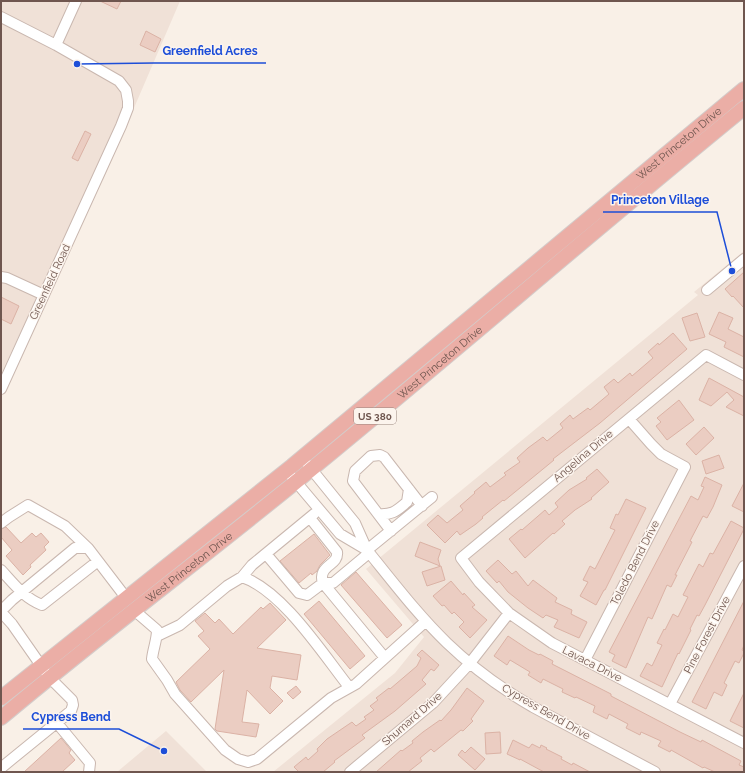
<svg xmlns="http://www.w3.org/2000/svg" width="745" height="773" font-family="Raleway,sans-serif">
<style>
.residential{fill:#f0e1d7}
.building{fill:#ebcdc2;stroke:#dbb2a5}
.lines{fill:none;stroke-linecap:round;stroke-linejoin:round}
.minor-casing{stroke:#c9b7af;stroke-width:12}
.highway-casing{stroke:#d4ccca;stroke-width:16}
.minor{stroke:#fff;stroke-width:10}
.highway{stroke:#ebaea6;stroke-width:14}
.labels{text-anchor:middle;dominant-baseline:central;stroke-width:3;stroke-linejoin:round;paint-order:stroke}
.shield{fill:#fcf4ed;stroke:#99857e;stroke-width:1}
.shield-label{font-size:10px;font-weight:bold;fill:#6f564f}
.street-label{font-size:11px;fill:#6f564f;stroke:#fcf4ed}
.leader{fill:none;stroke:#1d4ed8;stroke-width:1.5}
.callout-dot{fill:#1d4ed8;stroke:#fcf4ed;stroke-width:1.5}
.callout-label{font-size:12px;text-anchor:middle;font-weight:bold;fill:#1d4ed8;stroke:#fcf4ed;stroke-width:3;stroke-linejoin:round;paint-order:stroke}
</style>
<rect width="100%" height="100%" fill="#f9f0e7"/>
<path class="residential" d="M1 1H180L103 180 94 176 1 374Z
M744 251V772H273L395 673 424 637 366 569 698 295 694 292Z
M166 731 207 772H117Z"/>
<path class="building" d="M100 1H121L117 9Z
M146 31 161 39 155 52 140 45Z
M85 131 91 134 78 161 72 158Z
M744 272V308L733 296 732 297 725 289Z
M1 297 19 306 11 324 1 319Z
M719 312 733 318 728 329 744 337V357L724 347 726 342 709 334Z
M697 313 705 337 690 341 682 318Z
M673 333 687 349 600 423 553 459 554 460 515 492 504 501 503 500 482 517 483 518 476 524 460 535 457 531 445 543 427 525 438 515 447 523 463 510 460 506 475 493 474 492 486 482 490 487 506 475 504 473 520 462 517 458 528 448 543 437 547 441 563 428 560 424 570 415 573 419 588 408 590 410 609 394 604 387 614 379 618 383 630 373 632 376 653 358 648 352 658 343 659 345Z
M709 378 744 397V416L726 407 734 400 727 392 711 406 699 400Z
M679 400 694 420 667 440 656 426 661 422 657 418Z
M704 427 714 438 696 455 686 444Z
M719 455 724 468 706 474 702 461Z
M597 469 609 482 591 498 592 499 575 510 562 521 565 524 554 534 553 533 525 558 509 539 521 529 522 530 545 510 549 515 558 507 555 503 569 490 587 479 586 478Z
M705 477 722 485 713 507 707 518 703 516 690 541 692 542 675 575H677L671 587 667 585 652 619 648 617 626 668 612 661 615 655 609 652 691 496 698 500 704 487 701 486Z
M744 483V512L732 506Z
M626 499 646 508 605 590H604L596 605 580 596 588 582 583 580 590 566 595 569 615 530 610 528 616 514 618 515Z
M731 521 744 528V529L705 605 699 616 697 615 690 629 691 630 679 654 678 653 662 687 640 676 647 663 652 666 662 645 657 643 664 629 665 630 673 614 678 617 688 597 683 595 699 564 703 567 710 553 713 554Z
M6 527 21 543 32 533 36 537 41 533 49 542 44 547 46 550 30 565 31 567 23 575 6 556 12 550 1 537V529Z
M314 534 330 555 320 565 317 571 312 575 311 573 299 583 280 561Z
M420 542 441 550 438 559 440 566 415 556Z
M498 560 512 574 516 571 528 586 533 580 557 598 555 602 572 610 571 614 587 622 579 638 554 627 558 620 546 615 543 618 528 608 508 592 499 581 497 583 486 571Z
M441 566 445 580 427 586 422 572Z
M356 572 402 625 387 638 341 585Z
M451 581 463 595 464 593 475 605 472 607 487 620 470 638 459 627 464 622 454 612 452 614 444 605 442 606 433 596Z
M319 601 365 656 350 669 304 614Z
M744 601V645L742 650 744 651V653L739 663 735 661 724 683 727 685 722 696 714 692 706 709 692 702Z
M270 603 286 620 257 648 301 655 297 680 272 676 270 688 283 701 270 714 247 690 242 722 259 724 256 737 217 731 215 729 224 670 191 702 180 690 176 682 210 649 198 636 204 631 195 621 205 613 215 623 219 619 233 634 261 607 263 609Z
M508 636 529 650 539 655 540 654 553 661 552 664 611 694V696L680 732 701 742 702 740 741 761 739 765 744 767V772H715L704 767 703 768 671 750 670 752 658 746 661 741 641 732 640 735 626 728 628 724 609 714 607 719 593 712 595 706 576 697 575 698 562 692 563 689 543 679 541 683 528 675 530 672 510 660 507 665 494 656Z
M422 650 439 665 434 671 431 669 422 680 426 684 395 711 362 735 365 738 334 761 335 762 323 772H299L294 767 306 757 308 760 318 751 317 749 327 739 352 722 356 726 366 719 364 717 374 710 370 706 378 700 376 698 389 688 390 689 417 666 421 658 417 655Z
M296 686 301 692 293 699 287 693Z
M467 688 484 701 471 719 473 721 463 731 461 730 434 752 431 749 420 758 422 761 408 772H376L401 750 402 751 413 743 412 741 423 732 440 720 441 721 451 710Z
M744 693V728L730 721Z
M500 732 501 753 486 754 485 733Z
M61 738 71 750 69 753 75 760 62 772H24Z
M513 740 529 748 532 744 540 748 541 745 547 748 546 749 562 757 561 759 572 765 573 763 590 772H544L520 759V760L507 754Z
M471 747 485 759 475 770 458 755 462 750 465 753Z"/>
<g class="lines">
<defs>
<path id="minor" d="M1 17 56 45 119 81 126 90 128 101V108L121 126 1 389
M56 45 76 1
M1 277 7 278 44 295
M707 290 744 259
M744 375 706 355 461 558 479 582 509 613 552 643 744 743
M286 470 340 534 367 550 355 523 308 465
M432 497 367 550C393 582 418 615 447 643 473 668 502 689 533 707L655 772
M378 514C393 515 396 511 407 502L409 489
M310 518 337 552C339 566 317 565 323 583H333L369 553
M1 523 9 517 28 505 65 526 88 548
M391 531 353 481 355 471 371 456 380 455 384 457 422 506
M266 554 299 593 307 595 323 583 385 658
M1 570C14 584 24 598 42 605L98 561
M242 577 252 565 314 514
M1 611 12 600 75 548H88L127 599
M135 611 157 630C157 640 153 649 152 659L167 680 175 694 225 750 238 759 248 762 257 759 331 698 356 684 426 621
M1 612 12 624 49 677 72 700 73 705 71 711 1 768
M157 636 180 625 227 586 242 577C282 590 323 654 349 687
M585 660 685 467 661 454 651 444 629 419
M670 704 744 566
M57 723 90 763 89 772
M350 772 433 703 470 663 509 613"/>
<g id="highway">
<path id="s1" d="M1 698 292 466 744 89"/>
<path id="s2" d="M1 718C103 632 211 552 314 467 458 349 599 226 744 108"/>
</g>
</defs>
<use href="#minor" class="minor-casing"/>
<use href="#highway" class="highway-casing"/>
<use href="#minor" class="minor"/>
<use href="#highway" class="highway"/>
</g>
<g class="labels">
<rect class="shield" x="354" y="408" width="42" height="16" rx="3"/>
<g class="shield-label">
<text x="375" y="416">US 380</text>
</g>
<g class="street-label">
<text stroke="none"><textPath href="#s1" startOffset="876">West Princeton Drive</textPath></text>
<text transform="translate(50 282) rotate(-65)">Greenfield Road</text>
<text stroke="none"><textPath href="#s2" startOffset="565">West Princeton Drive</textPath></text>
<text transform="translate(583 456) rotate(-40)">Angelina Drive</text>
<text transform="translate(635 563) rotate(-63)">Toledo Bend Drive</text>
<text stroke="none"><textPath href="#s2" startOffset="241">West Princeton Drive</textPath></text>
<text transform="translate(707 635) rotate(-62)">Pine Forest Drive</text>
<text transform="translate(592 664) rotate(27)">Lavaca Drive</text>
<text transform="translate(546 712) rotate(30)">Cypress Bend Drive</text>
<text transform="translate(412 719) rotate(-41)">Shumard Drive</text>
</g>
</g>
<path class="leader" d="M77 64L154 63H266M732 271L717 212H603M164 751L119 729H23"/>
<g class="callout-dot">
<circle cx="77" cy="64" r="4"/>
<circle cx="732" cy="271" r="4"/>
<circle cx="164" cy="751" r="4"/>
</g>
<g class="callout-label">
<text x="210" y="55">Greenfield Acres</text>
<text x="660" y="204">Princeton Village</text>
<text x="71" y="721">Cypress Bend</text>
</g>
<rect width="745" height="773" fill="none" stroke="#6f564f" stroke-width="4"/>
</svg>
